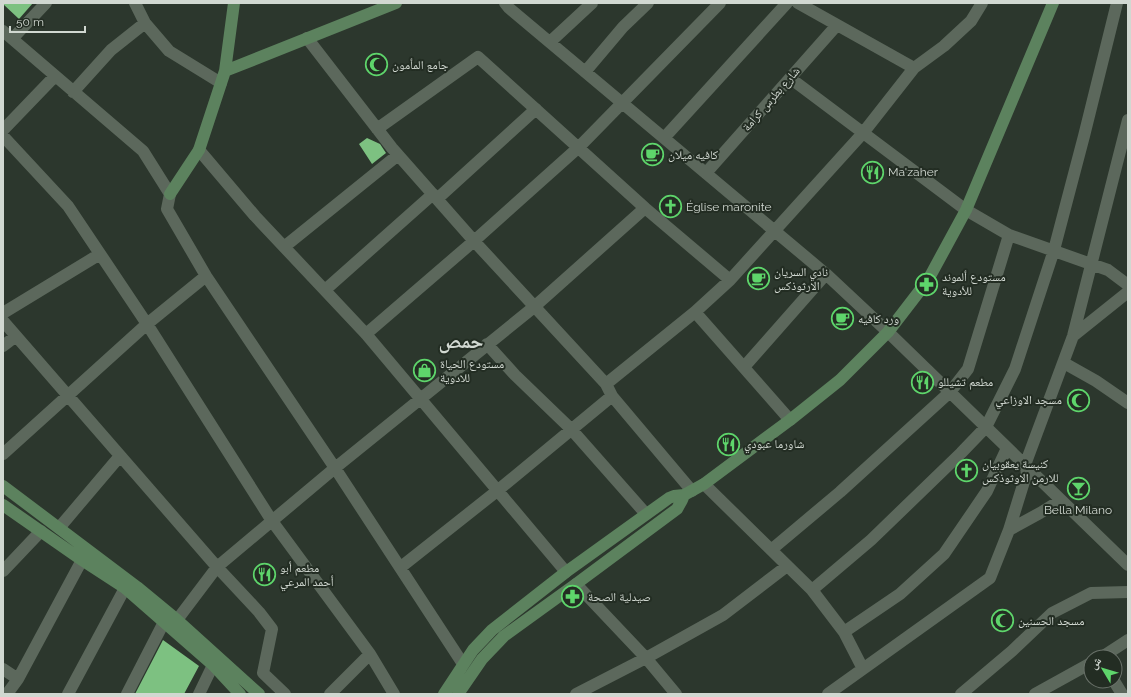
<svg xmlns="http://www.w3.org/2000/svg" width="1131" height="697" font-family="Raleway,'Noto Naskh Arabic',sans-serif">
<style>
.building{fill:#7dc181}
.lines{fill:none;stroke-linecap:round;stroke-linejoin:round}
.minor{stroke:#5c685c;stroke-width:12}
.major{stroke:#5c825e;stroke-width:12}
.labels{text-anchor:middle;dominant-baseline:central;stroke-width:4;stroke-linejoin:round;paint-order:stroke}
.poi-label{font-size:12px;fill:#d1d8d1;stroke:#232d23;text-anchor:start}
.street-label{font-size:12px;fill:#d1d8d1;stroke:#232d23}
.town-label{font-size:20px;font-weight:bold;fill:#d1d8d1;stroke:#232d23}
</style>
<rect width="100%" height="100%" fill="#2c372d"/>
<path class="building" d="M3 3H33L19 19 3 4Z
M367 138 380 144 386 153 372 164 359 144Z
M163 640 199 666 184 694H135Z"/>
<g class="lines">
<path class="minor" d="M135 3 145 23 169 51 221 83
M505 3 509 8 826 274 888 332 1128 565
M798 3 914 68
M3 31 143 151 170 194 167 209 206 276 335 468 463 664
M13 38 46 3
M307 38 392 148 474 241 606 384 612 396 692 491
M550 42 592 3
M585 72 623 27 648 3
M790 78 966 210 1009 235 1108 270 1128 285
M73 92 111 50 145 23
M377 129 478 57 645 208 730 280
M3 130 55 76
M3 136 68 206 147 324 272 521 370 654 394 694
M664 138 787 3
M199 150 255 216 366 334 566 572
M706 173 837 25
M437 199 536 109
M284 247 398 155
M325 290 433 194
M695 312 790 420
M3 313 100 254
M3 321 217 567 259 612 272 629 263 673 285 694
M366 334 474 241 579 147 720 3
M1073 336 1128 292
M487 344 515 375 571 429 646 514
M3 346 16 336
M1064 363 1096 381 1128 403
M744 367 826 274
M606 384 695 312 730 280 863 133 914 68 944 46 971 21 982 3
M3 454 147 324 206 276
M704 484 812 590 844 632 863 669
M59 528 120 456
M1009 530 1040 513 1061 500
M771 550 840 492 950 392 968 369 1009 235
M401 567 497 491 612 396
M3 571 41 531
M576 584 646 658 676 694
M812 590 871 540 961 453 986 427 1015 369 1054 250 1084 136 1117 3
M177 620 217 567 335 468 534 307 645 208
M844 632 900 594 944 554 987 491 1007 448
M1102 657 1128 640
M3 669 18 679
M1114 681 1122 694
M7 694 18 679 82 560
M68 694 125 588
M127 694 164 622
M199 694 213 665
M330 694 370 654
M576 694 646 658 723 615 787 566
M828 694 990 578 1009 530 1027 472 1025 465 1073 336 1128 120
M961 694 1012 651 1052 613 1091 593 1128 592
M1035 694 1091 663"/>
<path class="major" d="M225 71 396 3
M170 194 199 150 225 71 234 3
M3 486 137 587 177 620 259 694
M3 505 82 560 125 588 213 665 240 694
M444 694 473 650 492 630 566 572 669 498 674 496 684 495 704 484 790 420 840 380 888 332 928 280 966 210 1053 3
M458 694 482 659 504 636 576 584 677 509 682 500 684 495"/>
</g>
<defs>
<symbol id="mosque-ring" viewBox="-11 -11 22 22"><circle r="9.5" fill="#232d23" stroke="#5ed56b" stroke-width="1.5"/><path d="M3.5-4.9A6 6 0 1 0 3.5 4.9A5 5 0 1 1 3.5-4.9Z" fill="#5ed56b"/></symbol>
<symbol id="cafe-ring" viewBox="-11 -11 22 22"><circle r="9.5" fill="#232d23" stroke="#5ed56b" stroke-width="1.5"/><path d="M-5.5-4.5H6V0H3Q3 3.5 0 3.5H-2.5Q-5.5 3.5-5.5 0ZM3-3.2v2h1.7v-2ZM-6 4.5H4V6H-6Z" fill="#5ed56b"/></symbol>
<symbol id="restaurant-ring" viewBox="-11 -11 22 22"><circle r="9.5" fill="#232d23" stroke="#5ed56b" stroke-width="1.5"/><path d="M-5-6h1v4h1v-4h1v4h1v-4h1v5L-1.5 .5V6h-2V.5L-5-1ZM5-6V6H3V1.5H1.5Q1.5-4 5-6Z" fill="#5ed56b"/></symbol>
<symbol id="church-ring" viewBox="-11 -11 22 22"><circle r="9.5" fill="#232d23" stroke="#5ed56b" stroke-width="1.5"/><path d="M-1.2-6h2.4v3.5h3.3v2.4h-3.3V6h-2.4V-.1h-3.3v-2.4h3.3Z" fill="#5ed56b"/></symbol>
<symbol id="pharmacy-ring" viewBox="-11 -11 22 22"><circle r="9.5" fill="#232d23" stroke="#5ed56b" stroke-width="1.5"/><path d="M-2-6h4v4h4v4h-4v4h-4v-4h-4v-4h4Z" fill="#5ed56b"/></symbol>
<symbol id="shop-ring" viewBox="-11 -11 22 22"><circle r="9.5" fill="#232d23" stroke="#5ed56b" stroke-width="1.5"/><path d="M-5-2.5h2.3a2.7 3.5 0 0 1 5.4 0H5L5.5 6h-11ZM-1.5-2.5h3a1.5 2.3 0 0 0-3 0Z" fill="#5ed56b"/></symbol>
<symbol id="bar-ring" viewBox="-11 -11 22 22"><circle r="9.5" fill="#232d23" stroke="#5ed56b" stroke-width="1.5"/><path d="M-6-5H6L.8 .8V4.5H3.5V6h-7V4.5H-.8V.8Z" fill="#5ed56b"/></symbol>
</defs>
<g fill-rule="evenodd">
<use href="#mosque-ring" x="364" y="52" width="25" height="25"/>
<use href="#cafe-ring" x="640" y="142" width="25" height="25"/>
<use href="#restaurant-ring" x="860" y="160" width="25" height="25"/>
<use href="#church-ring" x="658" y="194" width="25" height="25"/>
<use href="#cafe-ring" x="746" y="266" width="25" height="25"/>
<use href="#pharmacy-ring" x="914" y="272" width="25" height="25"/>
<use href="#cafe-ring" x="830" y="306" width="25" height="25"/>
<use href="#shop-ring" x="412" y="358" width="25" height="25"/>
<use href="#restaurant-ring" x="910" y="370" width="25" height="25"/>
<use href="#mosque-ring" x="1066" y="388" width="25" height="25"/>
<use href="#restaurant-ring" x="716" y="432" width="25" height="25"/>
<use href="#church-ring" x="954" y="458" width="25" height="25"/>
<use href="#bar-ring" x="1066" y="476" width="25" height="25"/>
<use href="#restaurant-ring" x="252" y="562" width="25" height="25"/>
<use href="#pharmacy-ring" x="560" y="584" width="25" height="25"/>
<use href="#mosque-ring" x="990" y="608" width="25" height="25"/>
</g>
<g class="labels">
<g class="poi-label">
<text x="392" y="65">جامع المأمون</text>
<text x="668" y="155">كافيه ميلان</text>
<text x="888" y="172">Ma'zaher</text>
<text x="686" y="207">Église maronite</text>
<text x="774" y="272">نادي السريان<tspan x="774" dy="14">الارثوذكس</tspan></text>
<text x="942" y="277">مستودع ألموند<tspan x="942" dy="14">للأدوية</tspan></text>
<text x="858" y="319">ورد كافيه</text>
<text x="440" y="364">مستودع الحياة<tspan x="440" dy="14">للادوية</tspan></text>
<text x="938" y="382">مطعم تشيللو</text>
<text x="1062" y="400" text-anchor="end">مسجد الاوزاعي</text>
<text x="744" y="444">شاورما عبودي</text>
<text x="982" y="464">كنيسة يعقوبيان<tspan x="982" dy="14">للارمن الاوثوذكس</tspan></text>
<text x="1078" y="510" text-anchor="middle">Bella Milano</text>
<text x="280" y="568">مطعم أبو<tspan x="280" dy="14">أحمد المرعي</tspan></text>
<text x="588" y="597">صيدلية الصحة</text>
<text x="1018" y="621">مسجد الحسنين</text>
</g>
<g class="street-label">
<text transform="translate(771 99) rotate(-49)">شارع بطرس كرامة</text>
</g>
<g class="town-label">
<text x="461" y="341">حمص</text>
</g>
</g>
<rect width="1131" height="697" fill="none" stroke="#d1d8d1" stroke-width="8"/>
<g transform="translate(1103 669) rotate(308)"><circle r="19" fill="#232d23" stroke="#697169"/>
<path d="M0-3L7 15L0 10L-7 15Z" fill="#5ed56b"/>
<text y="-6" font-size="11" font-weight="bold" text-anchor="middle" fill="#d1d8d1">ش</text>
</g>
<path d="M10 26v6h75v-6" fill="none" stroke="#d1d8d1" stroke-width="2"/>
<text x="16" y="26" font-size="12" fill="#d1d8d1" stroke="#232d23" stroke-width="3" paint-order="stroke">50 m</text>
</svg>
